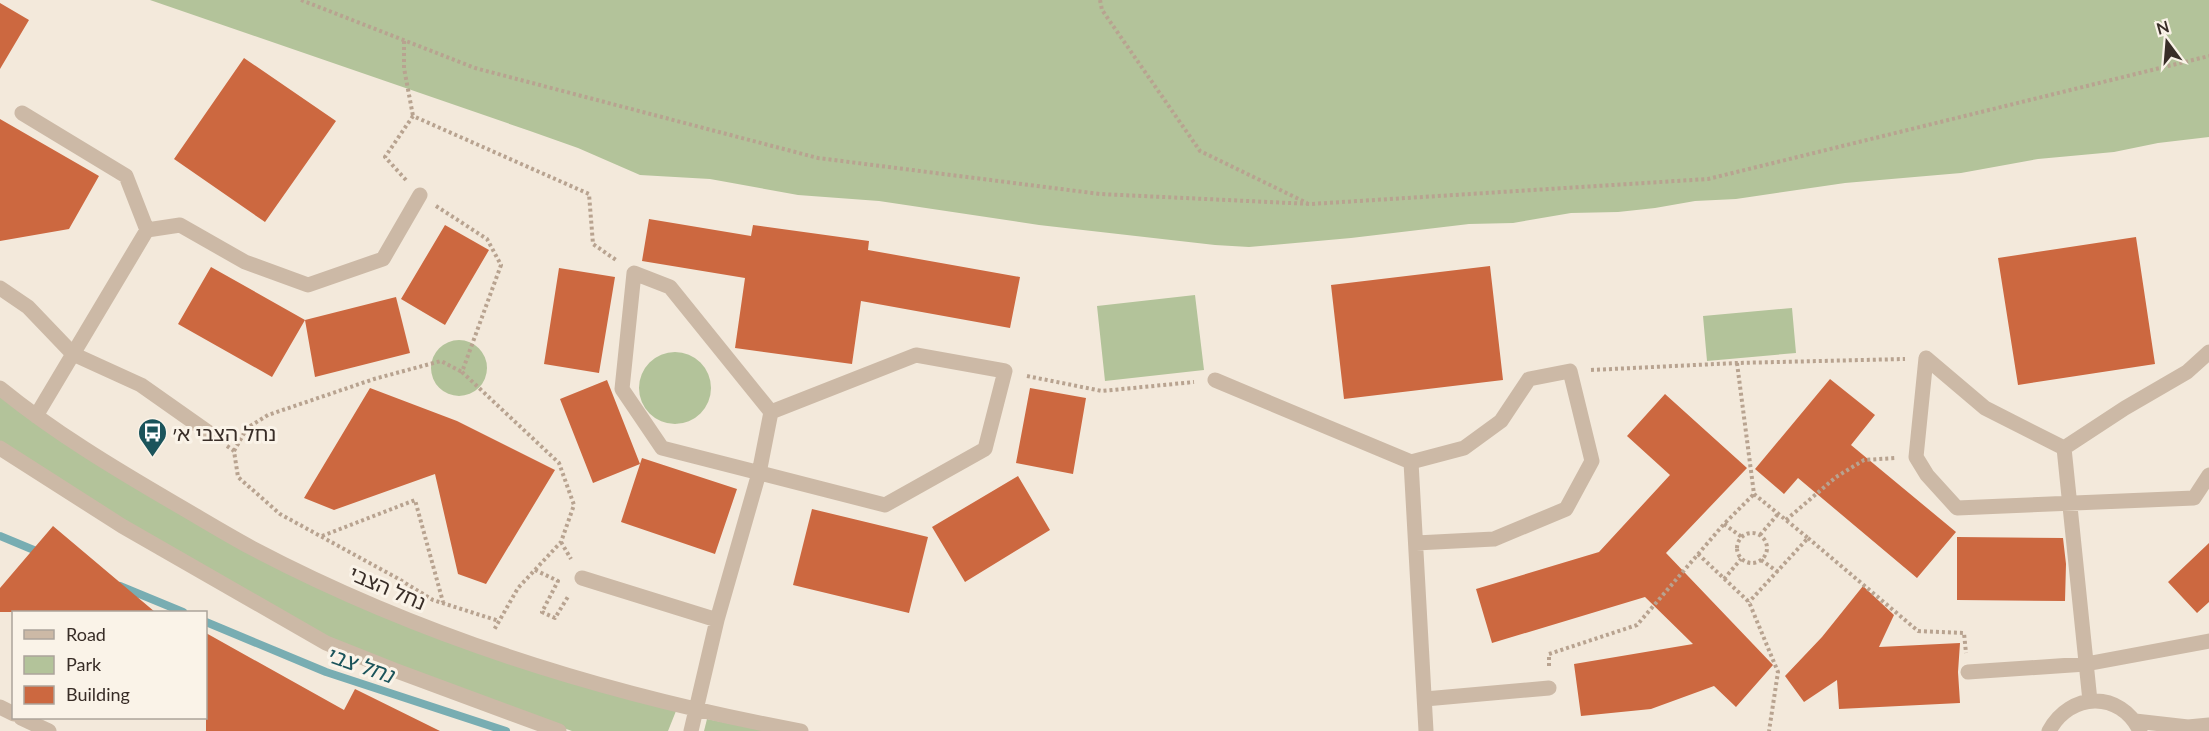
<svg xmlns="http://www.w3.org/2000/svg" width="2209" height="731" font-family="Lato,'Noto Sans Hebrew',sans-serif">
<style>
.green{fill:#b3c39a}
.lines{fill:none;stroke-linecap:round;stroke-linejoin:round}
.stream{stroke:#78adb2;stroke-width:8}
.building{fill:#cc6840}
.path{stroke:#b8a390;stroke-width:4;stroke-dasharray:3 3;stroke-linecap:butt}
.minor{stroke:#ccb9a6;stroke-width:15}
.labels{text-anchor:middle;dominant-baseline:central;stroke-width:6;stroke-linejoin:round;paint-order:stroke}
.poi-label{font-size:21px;fill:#382d27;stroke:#faf3e8;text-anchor:start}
.street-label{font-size:21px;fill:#382d27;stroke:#faf3e8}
.water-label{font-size:22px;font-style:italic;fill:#1b545b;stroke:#faf3e8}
</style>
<rect width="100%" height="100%" fill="#f3e9db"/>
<path class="green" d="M150 0H2209V137L2158 143 2114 152 2038 159 1961 173 1845 183 1736 199 1695 201 1655 208 1618 212 1571 213 1513 223 1469 224 1351 238 1249 247 1215 245 1039 225 879 201 798 195 710 179 640 175 578 148 530 131Z
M1195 295 1204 370 1105 381 1097 306Z
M1792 308 1796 353 1707 361 1703 316Z
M431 368a28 28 0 1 1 56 0a28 28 0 1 1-56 0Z
M639 388a36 36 0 1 1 72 0a36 36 0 1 1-72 0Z
M0 392 308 580 676 711 668 731H572L400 669 330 642 165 548 0 442Z
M707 719 767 731H704Z"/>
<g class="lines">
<path class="stream" d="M0 536 41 553
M120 586 183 612
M206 622 326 672 506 731"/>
</g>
<path class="building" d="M0 3 29 20 0 69Z
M244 58 336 121 265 222 174 159Z
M0 119 99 176 69 229 0 241Z
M649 219 751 236 753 225 869 241 868 250 1020 277 1010 328 861 301 852 364 735 348 745 278 642 261Z
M445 225 489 250 445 325 401 299Z
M2136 237 2155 364 2018 385 1998 258Z
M1490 266 1503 380 1344 399 1331 285Z
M211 267 305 320 272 377 178 324Z
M559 268 615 277 599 373 544 364Z
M396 297 410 353 315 377 305 320Z
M1830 379 1875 415 1851 445 1956 532 1917 578 1798 478 1784 494 1755 469Z
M607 380 640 464 593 483 560 399Z
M370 388 457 421 555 470 486 584 458 574 435 474 334 510 304 498Z
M1030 388 1086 398 1073 474 1016 463Z
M1665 394 1747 468 1666 553 1773 665 1736 707 1714 686 1651 709 1581 716 1574 664 1693 644 1645 597 1492 643 1476 589 1599 552 1670 475 1627 436Z
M642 458 737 489 715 554 621 522Z
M1018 476 1050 530 965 582 932 527Z
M812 509 928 537 909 613 793 585Z
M53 526 155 612H0V588Z
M1957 537 2063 538 2066 564 2065 601 1957 600Z
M2209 543V602L2197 613 2168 582Z
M1863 586 1894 615 1879 647 1960 643 1958 672 1960 703 1839 709 1837 680 1804 702 1785 676 1822 637Z
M206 633 344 710 355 689 440 731H206Z"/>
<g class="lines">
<path class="path" d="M301 0 475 68 818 158 1100 194 1311 204 1708 179 2209 56
M1100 0 1102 10 1200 151 1307 203
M404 41V68L413 116
M406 180 385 157 413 116 589 194 593 244 616 260
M436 206 487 239 501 265 462 372 559 463 574 505 561 542 518 588 494 630
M1737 363 1754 494 1808 538 1749 602
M1591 370 1737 363 1905 359
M1027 376 1102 391 1194 382
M227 446 234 451 238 477 280 514 397 578 433 600 499 621
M234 451 247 428 268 415 374 379 441 361 462 372
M1786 520 1836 477 1864 460 1896 458
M1724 524 1742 537
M1737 548a15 15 0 1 1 30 0a15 15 0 1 1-30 0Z
M1760 535 1778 514
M322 536 415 500 443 602
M1808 538 1918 631 1964 633 1966 653
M561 542 571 559
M1698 554 1749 602 1778 672 1769 731
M1761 560 1778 572
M535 570 558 581 542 612 555 618 569 595
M1724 579 1741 559
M1549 666V654L1637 625 1724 524 1754 494"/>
<path class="minor" d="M22 113 126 176 147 230
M0 288 28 307 73 354 141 385 212 435
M1926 358 1916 457 1927 475 1957 508 2194 498 2209 475
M1926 358 1985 408 2064 448 2090 701
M1215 380 1411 462 1464 448 1501 421 1529 379 1570 371 1592 461 1566 509 1494 539 1416 543
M0 388C54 432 114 468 174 503 200 518 226 534 252 548 423 638 612 696 801 731
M36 416 147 230 180 225 245 262 308 285 383 259 420 195
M0 448 122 526 326 643 394 670 559 731
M2064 448 2125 408 2187 372 2209 352
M1411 462 1426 731
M582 578 717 620
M1968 672 2086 664 2209 641
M1425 699 1549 688
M0 707 14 714
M21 718 49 731
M2135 721 2188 727 2209 725
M691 731 717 620 759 473 771 412 670 287 634 273 622 389 662 448 885 505 985 449 1005 371 916 355 771 412
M2049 731C2070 692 2120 690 2140 731"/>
</g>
<defs>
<symbol id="bus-pin" viewBox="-11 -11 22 30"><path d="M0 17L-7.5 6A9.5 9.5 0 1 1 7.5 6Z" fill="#1b545b" stroke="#faf3e8"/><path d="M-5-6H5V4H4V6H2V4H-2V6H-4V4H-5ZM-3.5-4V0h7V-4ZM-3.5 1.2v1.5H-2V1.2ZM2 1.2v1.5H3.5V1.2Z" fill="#fff"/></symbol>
</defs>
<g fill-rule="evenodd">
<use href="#bus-pin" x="136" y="416" width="33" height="45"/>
</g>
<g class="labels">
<g class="poi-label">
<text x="173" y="432">נחל הצבי א׳</text>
</g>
<g class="street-label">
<text transform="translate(388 587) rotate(23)">נחל הצבי</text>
</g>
<g class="water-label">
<text transform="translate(360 664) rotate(19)">נחל צבי</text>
</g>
</g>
<rect x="12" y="611" width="195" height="108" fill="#faf3e8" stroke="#aca49b" stroke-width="1.5"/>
<rect x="24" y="630" width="30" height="9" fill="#ccb9a6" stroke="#aca49b" stroke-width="1.5"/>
<text x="66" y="641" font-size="18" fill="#382d27">Road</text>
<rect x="24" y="656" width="30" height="18" fill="#b3c39a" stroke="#aca49b" stroke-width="1.5"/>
<text x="66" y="671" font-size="18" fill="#382d27">Park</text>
<rect x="24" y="686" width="30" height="18" fill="#cc6840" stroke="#aca49b" stroke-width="1.5"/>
<text x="66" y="701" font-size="18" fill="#382d27">Building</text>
<g transform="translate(2167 42) rotate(344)" stroke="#faf3e8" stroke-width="4.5" paint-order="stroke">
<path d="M0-4.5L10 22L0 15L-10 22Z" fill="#382d27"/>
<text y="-9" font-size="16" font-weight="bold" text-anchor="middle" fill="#382d27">N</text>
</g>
</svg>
